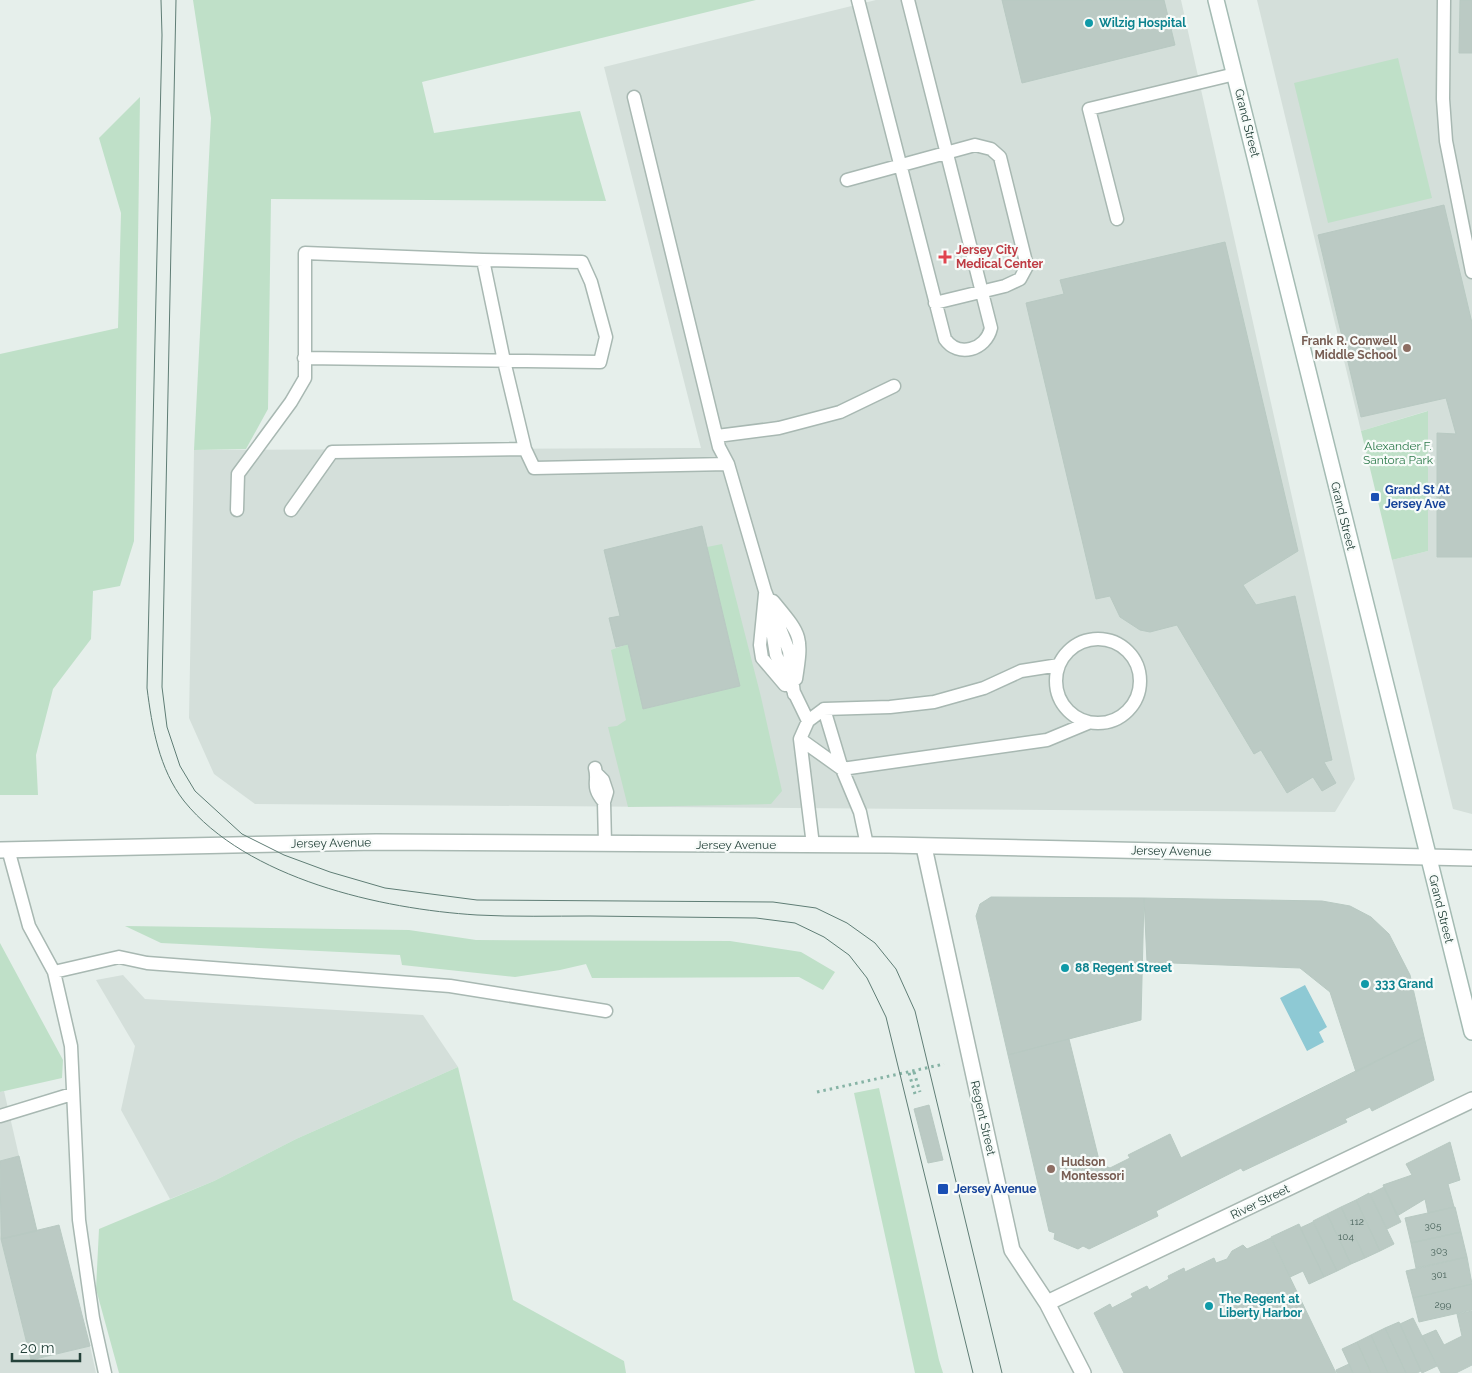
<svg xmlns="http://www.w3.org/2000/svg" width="1472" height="1373" font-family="Raleway,sans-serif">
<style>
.built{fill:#d4dfda}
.green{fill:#bfe0c8}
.water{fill:#8ec9d4}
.building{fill:#bbcac4;stroke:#b8c9c2}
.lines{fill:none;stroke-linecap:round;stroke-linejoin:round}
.service-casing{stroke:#a8b8b2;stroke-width:15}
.minor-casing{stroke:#a8b8b2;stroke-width:18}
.tertiary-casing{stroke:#a8b8b2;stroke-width:18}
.secondary-casing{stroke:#a4bbb3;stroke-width:18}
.path{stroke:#86b3a5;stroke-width:3;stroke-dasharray:2.5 4;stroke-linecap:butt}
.service{stroke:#fff;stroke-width:12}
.minor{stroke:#fff;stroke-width:15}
.tertiary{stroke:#fff;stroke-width:15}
.secondary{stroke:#fff;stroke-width:15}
.tram{stroke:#5f7d75;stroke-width:1}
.culture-dot{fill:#0f9aa8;stroke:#f7fbf9;stroke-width:2}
.health-dot{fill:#e0444e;stroke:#f7fbf9;stroke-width:2}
.education-dot{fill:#8d6e63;stroke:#f7fbf9;stroke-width:2}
.transit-dot{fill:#1a4fb4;stroke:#f7fbf9;stroke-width:2}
.labels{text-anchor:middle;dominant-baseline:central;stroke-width:4.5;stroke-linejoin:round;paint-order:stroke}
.number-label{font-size:10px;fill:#4a645c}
.culture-label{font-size:12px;font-weight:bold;fill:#0d838f;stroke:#f7fbf9;text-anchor:start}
.street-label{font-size:12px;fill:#24423a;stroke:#f7fbf9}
.health-label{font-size:12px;font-weight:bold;fill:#be3a42;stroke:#f7fbf9;text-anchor:start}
.education-label{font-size:12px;font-weight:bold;fill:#785e54;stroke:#f7fbf9;text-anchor:end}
.park-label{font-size:12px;fill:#2d7a4b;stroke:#f7fbf9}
.transit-label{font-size:12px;font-weight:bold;fill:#164399;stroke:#f7fbf9;text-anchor:start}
</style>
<rect width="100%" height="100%" fill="#e6efeb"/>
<path class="built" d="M876 0H1181L1355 779 1335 812 255 804 214 774 189 718 194 450 701 448 604 67Z
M1257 0H1472V814L1453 809 1392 560 1428 551 1427 411 1361 431Z
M123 975 145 999 423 1015 458 1067 296 1139 214 1181 170 1199 121 1110 135 1046 96 980Z
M4 1091 19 1156 0 1161V1092Z
M0 1235 31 1360 90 1346 96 1373H0Z"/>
<path class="green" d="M193 0H756L422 82 434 133 580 111 606 201 271 199 268 409 246 449 194 450 211 118Z
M1398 58 1432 198 1328 223 1294 83Z
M140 97 134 541 120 586 93 591 91 639 53 689 36 755 38 795H0V354L118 328 121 213 99 138Z
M1428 411V551L1392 560 1361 431Z
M722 544 761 697 782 791 771 804 628 807 608 727 617 726 626 720 611 650 628 644 644 709 740 686 707 547Z
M125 926 409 930 476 940 730 941 801 952 835 972 823 990 799 977 592 978 586 964 560 970 515 977 402 965 400 955 161 943Z
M0 943 63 1060 62 1078 0 1092Z
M458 1067 513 1300 624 1361 626 1373H119L96 1289 99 1229 214 1181 296 1139Z
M879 1088 939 1360 943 1373H915L854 1093Z"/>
<path class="water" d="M1305 985 1327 1027 1319 1032 1324 1042 1307 1051 1280 998Z"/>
<path class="building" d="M1002 0H1164L1175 45 1022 83Z
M1460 0H1472V53H1459Z
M1444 205 1472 323V557H1437V433L1456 434 1446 398 1361 417 1318 235Z
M1225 242 1298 551 1243 585 1256 605 1295 596 1332 760 1324 762 1336 783 1322 791 1313 777 1287 793 1261 750 1254 754 1177 625 1150 632 1140 630 1120 617 1110 596 1096 599 1026 303 1064 294 1060 280Z
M702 526 740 686 643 709 628 644 616 647 609 618 620 616 604 550Z
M991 897 1144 898 1141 1020 1008 1055 976 916 980 904Z
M1144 898 1322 901 1350 906 1371 917 1389 934 1410 975 1424 1037 1356 1072 1330 992 1300 968 1147 962Z
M1424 1037 1434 1080 1372 1111 1370 1107 1345 1119 1347 1122 1243 1171 1241 1168 1156 1211 1158 1216 1089 1249 1083 1246 1078 1249 1054 1239 1055 1233 1049 1231 1008 1055 1069 1039 1100 1164 1110 1168 1130 1158 1128 1155 1170 1134 1181 1158Z
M929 1105 943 1160 928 1163 914 1109Z
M1450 1142 1460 1180 1448 1184 1454 1207 1428 1213 1425 1199 1397 1216 1383 1185 1412 1175 1406 1164Z
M19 1156 37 1231 1 1239 0 1161Z
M1384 1187 1401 1222 1387 1229 1370 1194Z
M1369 1193 1394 1244 1380 1251 1356 1200Z
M1356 1200 1380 1251 1365 1258 1341 1207Z
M1341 1207 1365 1258 1351 1264 1327 1214Z
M1455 1207 1461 1232 1411 1243 1405 1218Z
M1327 1214 1351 1264 1337 1271 1313 1221Z
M1313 1222 1337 1271 1324 1277 1300 1228Z
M1299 1224 1324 1277 1309 1284 1303 1271 1290 1277 1271 1237Z
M59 1225 90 1346 31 1360 1 1239Z
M1461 1232 1467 1257 1416 1268 1411 1243Z
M1271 1238 1336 1373H1124L1094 1313 1110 1304 1112 1308 1133 1297 1131 1294 1147 1286 1149 1290 1169 1279 1168 1276 1184 1268 1185 1272 1214 1258 1216 1263 1227 1259 1232 1251 1243 1245 1247 1249Z
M1467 1257 1472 1284 1413 1298 1406 1271Z
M1472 1284V1310L1419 1322 1413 1298Z
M1472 1311V1365L1456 1373H1441L1422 1336 1436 1330 1444 1345 1462 1336 1457 1314Z
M1413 1318 1437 1366 1422 1373 1400 1324Z
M1399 1322 1421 1371 1417 1373H1406L1385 1328Z
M1385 1328 1406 1373H1388L1371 1335Z
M1371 1335 1388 1373H1371L1357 1342Z
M1357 1342 1371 1373H1353L1349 1364 1342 1349Z
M1349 1364 1353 1373H1337L1336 1370Z"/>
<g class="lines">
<defs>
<path id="service" d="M858 0 945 339C958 358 986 350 991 328L908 0
M1444 0 1443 99 1446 141 1472 272
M634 97 719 447 728 464 765 591 789 651 794 694
M847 180 975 145 991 149 1000 157 1027 266 1020 279 1005 286 935 303
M1117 219 1089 109 1235 74
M483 260 504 361 525 449 534 468 728 464
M717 436 779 428 840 412 894 386
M237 510 238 474 291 402 305 378V253L483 260 582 262 591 282 606 337 600 362 304 358
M291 510 332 452 525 449
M765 594 760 645 762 658 785 685
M773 601C801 635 803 635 796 679
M770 618 776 655 808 721
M1056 681a42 42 0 1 1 84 0a42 42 0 1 1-84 0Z
M824 709 842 769 860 812 867 845
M800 739 842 769 1047 740 1088 723
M595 768C599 783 590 785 604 802
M596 773 603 780 607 792 604 802 605 844
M813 845 800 739 808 721 824 709 890 707 934 702 984 688 1021 671 1059 665
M8 849 29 926 54 972 71 1046 79 1220 93 1318 105 1373
M54 972 119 957 147 963 450 986 606 1011
M0 1116 72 1094"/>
<path id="minor" d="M924 847 1012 1250 1047 1303 1083 1373
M1047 1303 1472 1100"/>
<path id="tertiary" d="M0 850 376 842 890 845 1472 858"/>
<path id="secondary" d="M1216 0 1472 1032"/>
</defs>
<use href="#service" class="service-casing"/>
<use href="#minor" class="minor-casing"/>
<use href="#tertiary" class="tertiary-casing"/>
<use href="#secondary" class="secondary-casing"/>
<path class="path" d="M914 1072 920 1092
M909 1073 915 1094
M817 1092 944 1064"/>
<use href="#service" class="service"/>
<use href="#minor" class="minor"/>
<use href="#tertiary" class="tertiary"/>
<use href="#secondary" class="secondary"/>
<path class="tram" d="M161 0 162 35 147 688C152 727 159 769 184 801 247 879 381 909 477 915 514 917 552 916 590 916 645 917 701 917 756 918L795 923 824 937 849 955 867 978 886 1017 973 1373
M176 0 162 687 167 727 180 766 195 791 242 834 284 855 330 872 385 888 477 900 773 902 816 908 847 923 875 943 896 969 915 1011 1002 1373"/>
</g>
<g class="culture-dot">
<circle cx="1089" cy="23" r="5"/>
<circle cx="1065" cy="968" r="5"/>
<circle cx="1365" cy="984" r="5"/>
<circle cx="1209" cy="1306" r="5"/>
</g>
<path class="health-dot" d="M942.5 249.5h5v5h5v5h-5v5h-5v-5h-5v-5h5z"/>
<g class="education-dot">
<circle cx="1407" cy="348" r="5"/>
<circle cx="1051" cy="1169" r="5"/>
</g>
<g class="transit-dot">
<rect x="1370" y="492" width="10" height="10" rx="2.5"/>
<rect x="937" y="1183" width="12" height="12" rx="2.5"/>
</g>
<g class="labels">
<g class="number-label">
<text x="1357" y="1221">112</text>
<text x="1433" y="1225">305</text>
<text x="1346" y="1236">104</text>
<text x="1439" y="1250">303</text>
<text x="1439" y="1274">301</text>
<text x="1443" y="1304">299</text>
</g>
<g class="culture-label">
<text x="1099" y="23">Wilzig Hospital</text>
<text x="1075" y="968">88 Regent Street</text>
<text x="1375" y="984">333 Grand</text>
<text x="1219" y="1299">The Regent at<tspan x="1219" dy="14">Liberty Harbor</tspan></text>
</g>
<g class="street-label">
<text transform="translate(1247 123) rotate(76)">Grand Street</text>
<text transform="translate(1343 516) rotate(76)">Grand Street</text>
<text transform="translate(331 843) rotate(-1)">Jersey Avenue</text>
<text x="736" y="845">Jersey Avenue</text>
<text transform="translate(1171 851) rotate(1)">Jersey Avenue</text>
<text transform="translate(1441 909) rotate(76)">Grand Street</text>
<text transform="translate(983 1118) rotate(77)">Regent Street</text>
<text transform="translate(1260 1202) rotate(-26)">River Street</text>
</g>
<g class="health-label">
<text x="956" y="250">Jersey City<tspan x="956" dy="14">Medical Center</tspan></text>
</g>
<g class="education-label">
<text x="1397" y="341">Frank R. Conwell<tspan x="1397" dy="14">Middle School</tspan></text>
<text x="1061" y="1162" text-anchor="start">Hudson<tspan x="1061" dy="14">Montessori</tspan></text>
</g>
<g class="park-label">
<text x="1398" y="446">Alexander F.<tspan x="1398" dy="14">Santora Park</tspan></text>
</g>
<g class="transit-label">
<text x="1385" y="490">Grand St At<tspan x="1385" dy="14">Jersey Ave</tspan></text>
<text x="954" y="1189">Jersey Avenue</text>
</g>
</g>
<path d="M12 1353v8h68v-8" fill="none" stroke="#24423a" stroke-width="2.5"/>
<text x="20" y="1353" font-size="15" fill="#24423a" stroke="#f7fbf9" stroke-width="4" paint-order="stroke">20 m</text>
</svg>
